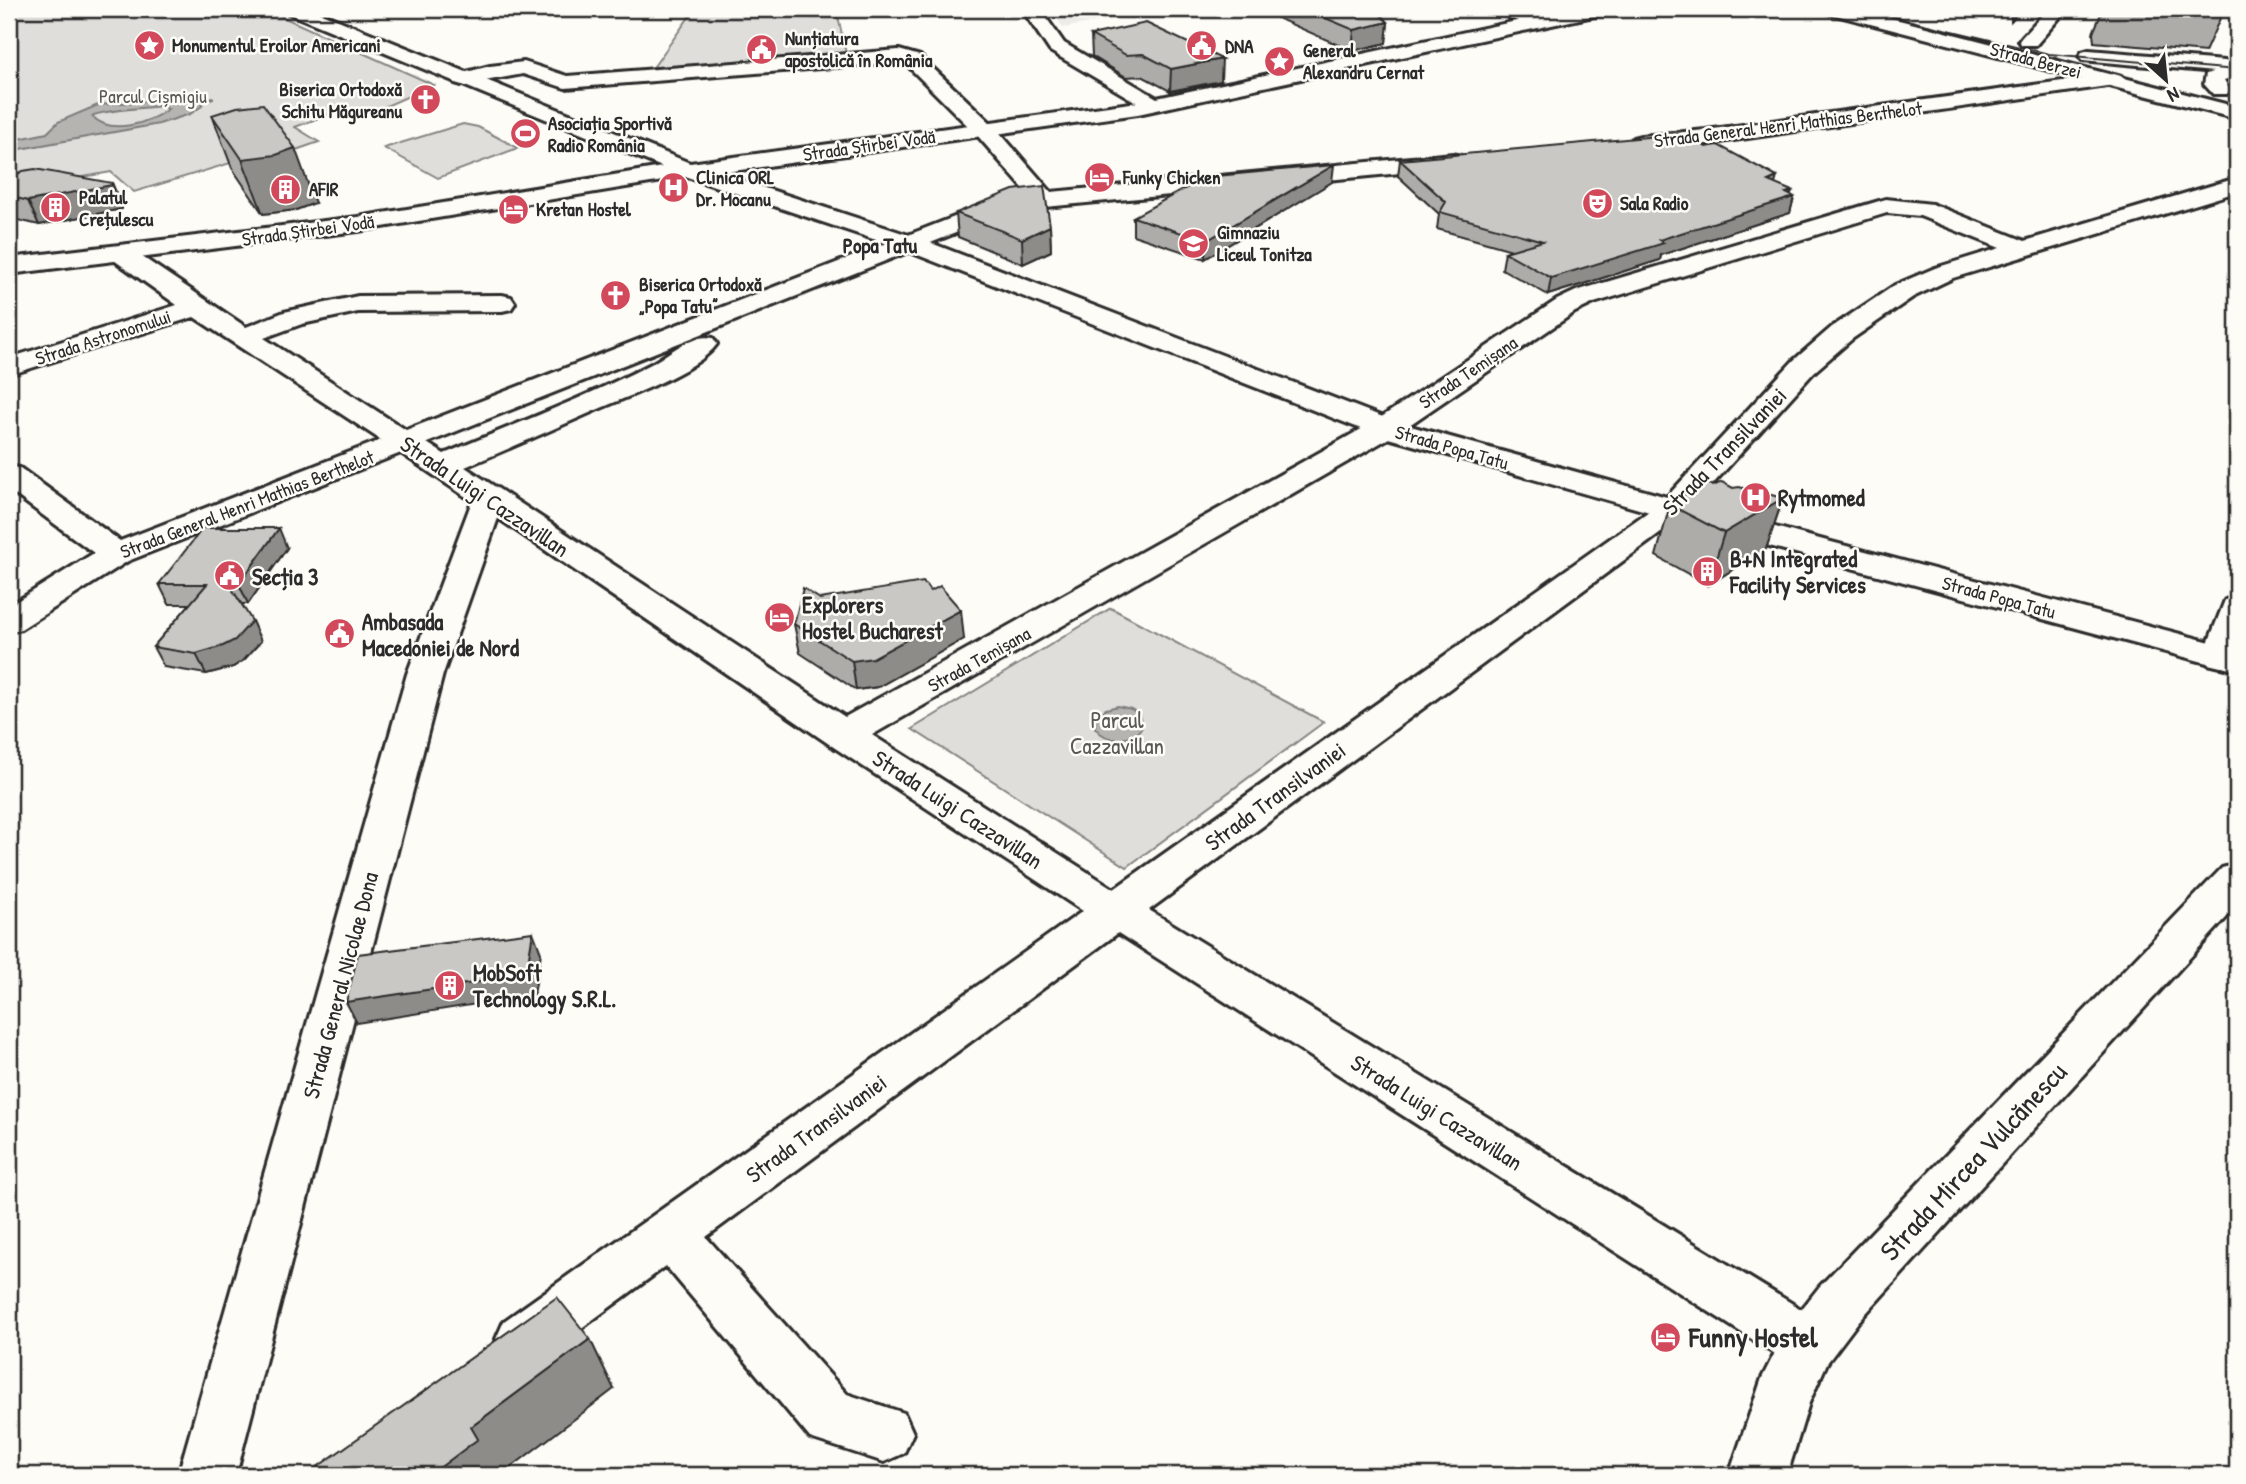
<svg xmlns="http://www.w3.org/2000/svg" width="2246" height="1484" font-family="'Patrick Hand',sans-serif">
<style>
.built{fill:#edece8}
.green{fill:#dfdeda;stroke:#858482;stroke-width:2}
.water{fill:#b5b4b1;stroke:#7e7d7b;stroke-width:2;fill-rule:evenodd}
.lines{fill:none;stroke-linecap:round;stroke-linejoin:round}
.stream{fill:#7e7d7b;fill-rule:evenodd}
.street-casing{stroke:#2b2b2b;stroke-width:6}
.secondary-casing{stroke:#2b2b2b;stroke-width:6}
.primary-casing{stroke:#2b2b2b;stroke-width:6}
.street{fill:#fdfcf7;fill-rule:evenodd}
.secondary{fill:#fdfcf7;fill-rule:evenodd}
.primary{fill:#fdfcf7;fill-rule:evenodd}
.tram{stroke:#2b2b2b;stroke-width:2}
.wall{fill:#adaca9;stroke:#2b2b2b;stroke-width:2}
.shaded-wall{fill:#8d8c89;stroke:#2b2b2b;stroke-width:2}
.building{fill:#c9c8c4;stroke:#2b2b2b;stroke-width:2}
.labels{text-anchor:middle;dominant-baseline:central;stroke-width:5;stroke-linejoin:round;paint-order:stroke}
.far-poi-label{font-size:19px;font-weight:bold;fill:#2b2b2b;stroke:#fdfcf7;text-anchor:start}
.far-street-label{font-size:19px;fill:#2b2b2b;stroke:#fdfcf7}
.far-park-label{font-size:19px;fill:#585857;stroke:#fdfcf7}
.far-neighbourhood-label{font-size:21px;font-weight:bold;fill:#2b2b2b;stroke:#fdfcf7}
.street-label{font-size:23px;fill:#2b2b2b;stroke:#fdfcf7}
.poi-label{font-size:23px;font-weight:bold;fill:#2b2b2b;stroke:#fdfcf7;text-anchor:start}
.park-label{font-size:23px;fill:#585857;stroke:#fdfcf7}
.near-street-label{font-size:28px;fill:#2b2b2b;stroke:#fdfcf7}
.near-poi-label{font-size:28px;font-weight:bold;fill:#2b2b2b;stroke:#fdfcf7;text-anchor:start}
</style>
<rect width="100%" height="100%" fill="#fdfcf7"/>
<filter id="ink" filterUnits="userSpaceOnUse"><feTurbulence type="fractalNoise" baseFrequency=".0143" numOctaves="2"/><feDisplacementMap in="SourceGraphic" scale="14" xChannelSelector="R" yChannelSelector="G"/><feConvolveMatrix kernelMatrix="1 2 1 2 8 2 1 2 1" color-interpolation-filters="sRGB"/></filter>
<g filter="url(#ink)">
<path class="built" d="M1051 9H1166L1063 28Z"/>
<path class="green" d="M9 9H265L434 85 366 115 345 108 295 127 319 142 293 151 264 153 134 192 111 172 9 190Z
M686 9H807L810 18 838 16 846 54 652 69 694 10Z
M463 124 478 127 518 148 438 178 384 148Z
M1111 608 1324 722 1127 867 912 729Z"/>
<path class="water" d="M191 97 203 100 202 106 190 114 159 124 9 151V141L47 133 58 122 98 105ZM161 106 168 109C149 123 111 136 92 116 101 110 146 108 161 106Z
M1118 706 1131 709 1139 714 1142 727C1131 743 1107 743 1095 728L1096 716 1106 709Z"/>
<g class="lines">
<path class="stream" d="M212 96 214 97V99L203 102 200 100Z"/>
<defs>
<path id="street" d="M1022 9H1040L1064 43 1162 101 1166 105 1162 109H1148L1050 51Z
M1497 9C1514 8 1532 9 1544 22L1535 28 1499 13Z
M2048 9H2067L2036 45H2022L2019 41 2022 37Z
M899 50 920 56 993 125 1051 192 1453 154 1461 156 1464 161 1461 166 1453 168 1045 207 1006 213 427 443 444 454C513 425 585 398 651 364 670 354 691 333 713 338L717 344C697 372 626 397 594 411 551 430 508 449 465 467L845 717 1374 422 1557 300 1576 291 1886 199 1932 204 2025 241 2237 178V192L1953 278 1913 297 1852 339 1814 372 1684 516 1149 910 1827 1325 1835 1344 1827 1363 1808 1370 1789 1363 1118 933 706 1237 847 1394 904 1413 913 1433 904 1453 884 1462 810 1438 666 1266 542 1357 523 1365 504 1357 496 1339 504 1321 1083 911 829 744 498 518 443 674 236 1475H178L407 674 472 501 401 453 128 561 21 629 9 632V606L94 553 9 490V466L20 468 120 541 381 440 194 317 9 375V358L177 305 111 258 107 253 111 248 120 245 129 248 246 327 284 312 358 296 502 295 511 297 515 303 511 309 502 311 358 312 302 324 264 338 406 430 993 202 1029 195 977 135 906 64 898 62 565 88 523 74 462 85 455 83 452 79 455 75 490 66 524 62 567 76ZM1887 213 1920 216 2000 248 1935 268 1895 285 1832 327 1794 360 1662 502 1114 889 872 735 1396 434 1575 312 1594 303Z
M2114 74 2121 76 2124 80 2121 84 1706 144 1641 150 1633 148 1630 143 1633 138 1641 136 1706 130Z
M2237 596V659L2234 664 2221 667 2208 664 2203 656 2225 600Z"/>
<path id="secondary" d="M286 9H311L690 163 1138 102 1573 9H1607L1605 13 1598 15 1138 114 719 173 918 238 1396 422 1797 533 2237 649V671L1773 547 1374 434 900 248 687 177 358 231 9 274V258L358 217 662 167 288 13Z
M2089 50 2237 62V74L2082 60 2079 56 2082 52Z
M2237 864V906L1858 1322 1827 1363 1809 1403 1787 1475H1729L1762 1378 1789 1325 1820 1286 2222 868Z"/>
<path id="primary" d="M1826 9H1856L2237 107V119L1828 13Z
M2237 64V76L2224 80 2230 90 2227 94H2213L2204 84 2206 74Z"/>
</defs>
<use href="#street" class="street-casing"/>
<use href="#secondary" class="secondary-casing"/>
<use href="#primary" class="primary-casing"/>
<use href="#street" class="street"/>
<use href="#secondary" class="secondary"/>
<use href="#primary" class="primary"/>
<path class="tram" d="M1860 9 2049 54 2237 70"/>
</g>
<path class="wall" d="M1278 9H1374L1388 22 1386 43 1352 51 1277 18Z
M2010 9H2021L2011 21Z
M2103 9H2218L2222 14 2205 52 2094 42 2093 33Z
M1091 35 1221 81 1170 91 1142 76 1126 77 1092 56Z
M212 115 315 203 296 210 263 214 232 168Z
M1685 137 1775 184 1794 197 1790 213 1661 255 1660 260 1548 295 1502 269 1505 252 1512 250 1437 229 1439 214 1398 176 1400 160Z
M9 179 112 183 122 207V209L39 225 9 218Z
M1332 182 1205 259 1133 235V217Z
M956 213 1050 226 1051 251 1023 264 958 237Z
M1713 486 1733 488 1783 498 1766 549 1708 585 1656 556 1670 505Z
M287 548 248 604H241L261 641 244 660 233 667 206 674 164 667 153 647 190 604H169L159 584Z
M931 591 964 639 878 687 856 690 800 653 794 624 820 599Z"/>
<path class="shaded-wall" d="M2015 9H2021L2011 21Z
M1388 22 1386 43 1352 51 1354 30Z
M1222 59 1221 81 1170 91 1171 69Z
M295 148 315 203 296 210 263 214 242 159Z
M1334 165 1332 182 1205 259 1206 241Z
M1777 177 1772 194 1768 181Z
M112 183 122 207V209L39 225 28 201Z
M1792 191 1789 198 1794 197 1790 213 1661 255 1660 260 1548 295 1551 278Z
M1050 226 1051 251 1023 264 1022 239Z
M1783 498 1766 549 1708 585 1724 533Z
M279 528 287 548 248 604 239 584Z
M961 610 964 639 878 687 856 690 852 661Z
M252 621 261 641 244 660 233 667 206 674 196 654Z
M533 932 541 953 534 995 357 1023 346 1002Z
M590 1339 614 1389 501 1475H430L471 1427Z"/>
<path class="building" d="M1304 9H1374L1388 22 1354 30Z
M2156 9H2218L2222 14Z
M1146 23 1222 59 1171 69 1143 54 1126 55 1091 35Z
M263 104 295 148 276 155 242 159 212 115 237 107Z
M1679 134 1685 137 1690 136 1706 147 1718 145 1777 177 1768 181 1792 191 1786 193 1794 197 1659 240 1664 243 1551 278 1505 252 1543 241 1440 212 1446 202 1400 160Z
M1334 165 1206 241 1133 217 1206 177Z
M35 169 112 183V185L28 201 9 196V179L23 171Z
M1044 186 1050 226 1022 239 956 213 1013 190Z
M1705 482 1713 486 1722 482 1733 488 1739 487 1783 498 1724 533 1670 505Z
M203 528H279L239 584H229L252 621 235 640 223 646 196 654 153 647 207 584H159Z
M923 582 931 591 940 586 961 610 873 658 852 661 794 624 803 588 820 599Z
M533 932 526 975 346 1002 358 954Z
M557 1297 590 1339 471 1427 478 1439 430 1475H306Z"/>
</g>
<defs>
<symbol id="sight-disc" viewBox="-11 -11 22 22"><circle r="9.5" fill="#d1495b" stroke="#fdfcf7"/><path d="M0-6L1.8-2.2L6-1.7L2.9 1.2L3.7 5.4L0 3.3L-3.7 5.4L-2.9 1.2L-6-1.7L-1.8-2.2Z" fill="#fff"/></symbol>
<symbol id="civic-disc" viewBox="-11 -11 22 22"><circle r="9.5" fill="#d1495b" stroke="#fdfcf7"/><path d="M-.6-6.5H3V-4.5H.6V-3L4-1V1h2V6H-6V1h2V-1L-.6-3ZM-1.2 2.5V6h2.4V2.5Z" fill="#fff"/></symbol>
<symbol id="church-disc" viewBox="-11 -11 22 22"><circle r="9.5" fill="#d1495b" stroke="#fdfcf7"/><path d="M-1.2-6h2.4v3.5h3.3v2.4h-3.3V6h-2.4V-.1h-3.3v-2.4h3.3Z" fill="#fff"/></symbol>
<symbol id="stadium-disc" viewBox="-11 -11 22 22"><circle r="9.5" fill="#d1495b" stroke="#fdfcf7"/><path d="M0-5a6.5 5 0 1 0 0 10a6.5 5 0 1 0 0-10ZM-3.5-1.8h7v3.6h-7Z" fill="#fff"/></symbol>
<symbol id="hotel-disc" viewBox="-11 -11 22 22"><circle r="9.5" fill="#d1495b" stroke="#fdfcf7"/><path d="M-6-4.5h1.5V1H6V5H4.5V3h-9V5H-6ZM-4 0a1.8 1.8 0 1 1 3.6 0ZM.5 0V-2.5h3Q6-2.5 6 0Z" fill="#fff"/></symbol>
<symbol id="hospital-disc" viewBox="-11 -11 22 22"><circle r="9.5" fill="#d1495b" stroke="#fdfcf7"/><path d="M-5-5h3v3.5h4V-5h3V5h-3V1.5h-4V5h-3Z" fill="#fff"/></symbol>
<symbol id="building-disc" viewBox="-11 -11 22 22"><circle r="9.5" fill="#d1495b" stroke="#fdfcf7"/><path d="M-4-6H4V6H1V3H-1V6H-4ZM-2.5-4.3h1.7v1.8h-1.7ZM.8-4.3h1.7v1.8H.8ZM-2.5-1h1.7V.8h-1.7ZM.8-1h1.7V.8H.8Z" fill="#fff"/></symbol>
<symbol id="theatre-disc" viewBox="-11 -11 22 22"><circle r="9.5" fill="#d1495b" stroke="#fdfcf7"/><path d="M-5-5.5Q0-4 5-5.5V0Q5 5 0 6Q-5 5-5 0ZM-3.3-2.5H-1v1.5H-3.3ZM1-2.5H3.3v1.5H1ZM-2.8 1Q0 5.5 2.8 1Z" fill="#fff"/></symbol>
<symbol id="school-disc" viewBox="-11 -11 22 22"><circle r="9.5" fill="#d1495b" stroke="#fdfcf7"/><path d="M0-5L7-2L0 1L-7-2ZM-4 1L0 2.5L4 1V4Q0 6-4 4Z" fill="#fff"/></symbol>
</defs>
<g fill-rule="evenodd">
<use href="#sight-disc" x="132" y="28" width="35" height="35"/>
<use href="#civic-disc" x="1184" y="28" width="35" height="35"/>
<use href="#civic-disc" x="744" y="32" width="35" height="35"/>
<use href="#sight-disc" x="1262" y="44" width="35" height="35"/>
<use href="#church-disc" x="408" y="82" width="35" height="35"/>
<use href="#stadium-disc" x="508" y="116" width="35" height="35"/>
<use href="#hotel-disc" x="1082" y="160" width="35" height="35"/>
<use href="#hospital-disc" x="656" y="170" width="35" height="35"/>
<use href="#building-disc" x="268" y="172" width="35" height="35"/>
<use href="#theatre-disc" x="1580" y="186" width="35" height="35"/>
<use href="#building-disc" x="38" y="190" width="35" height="35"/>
<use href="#hotel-disc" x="496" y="192" width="35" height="35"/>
<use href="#school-disc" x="1176" y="226" width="35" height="35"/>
<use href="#church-disc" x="598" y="278" width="35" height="35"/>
<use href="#hospital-disc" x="1738" y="480" width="35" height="35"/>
<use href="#building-disc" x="1690" y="554" width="35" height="35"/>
<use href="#civic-disc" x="212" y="558" width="35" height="35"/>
<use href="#hotel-disc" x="762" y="600" width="35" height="35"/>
<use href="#civic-disc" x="322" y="616" width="35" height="35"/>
<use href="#building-disc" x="432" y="968" width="35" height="35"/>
<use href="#hotel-disc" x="1648" y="1320" width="35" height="35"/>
</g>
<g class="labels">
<g class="far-poi-label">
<text x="785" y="38">Nunțiatura<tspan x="785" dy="22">apostolică în România</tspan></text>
<text x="172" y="45">Monumentul Eroilor Americani</text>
<text x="1225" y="46">DNA</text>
<text x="1303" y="50">General<tspan x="1303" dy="22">Alexandru Cernat</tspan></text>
<text x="402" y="89" text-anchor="end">Biserica Ortodoxă<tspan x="402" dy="22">Schitu Măgureanu</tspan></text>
<text x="548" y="123">Asociația Sportivă<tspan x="548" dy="22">Radio România</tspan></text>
<text x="696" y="177">Clinica ORL<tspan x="696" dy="22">Dr. Mocanu</tspan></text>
<text x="1123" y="177">Funky Chicken</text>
<text x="309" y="189">AFIR</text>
<text x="79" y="197">Palatul<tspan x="79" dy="22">Crețulescu</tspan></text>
<text x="1620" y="203">Sala Radio</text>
<text x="536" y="209">Kretan Hostel</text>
<text x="1217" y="232">Gimnaziu<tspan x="1217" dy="22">Liceul Tonitza</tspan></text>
<text x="639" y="284">Biserica Ortodoxă<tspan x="639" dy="22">„Popa Tatu”</tspan></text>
</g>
<g class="far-street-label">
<text transform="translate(2036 60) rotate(15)">Strada Berzei</text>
<text transform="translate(1788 124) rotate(-7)">Strada General Henri Mathias Berthelot</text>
<text transform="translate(869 145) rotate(-8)">Strada Știrbei Vodă</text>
<text transform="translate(308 230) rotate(-8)">Strada Știrbei Vodă</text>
<text transform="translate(103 337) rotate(-18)">Strada Astronomului</text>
<text transform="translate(1468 372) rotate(-34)">Strada Temișana</text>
<text transform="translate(1452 447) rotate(16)">Strada Popa Tatu</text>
<text transform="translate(247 504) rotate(-21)">Strada General Henri Mathias Berthelot</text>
<text transform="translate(1999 597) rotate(15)">Strada Popa Tatu</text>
<text transform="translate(979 659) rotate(-29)">Strada Temișana</text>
</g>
<g class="far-park-label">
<text x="153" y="96">Parcul Cișmigiu</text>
</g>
<g class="far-neighbourhood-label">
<text x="880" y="245">Popa Tatu</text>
</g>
<g class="street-label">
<text transform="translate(1724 451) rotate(-46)">Strada Transilvaniei</text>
<text transform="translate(485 496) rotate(34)">Strada Luigi Cazzavillan</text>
<text transform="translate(1275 796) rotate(-36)">Strada Transilvaniei</text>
<text transform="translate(958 809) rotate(33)">Strada Luigi Cazzavillan</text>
<text transform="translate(340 985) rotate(-75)">Strada General Nicolae Dona</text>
<text transform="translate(1437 1112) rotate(32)">Strada Luigi Cazzavillan</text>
<text transform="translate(816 1128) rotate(-36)">Strada Transilvaniei</text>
</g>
<g class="poi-label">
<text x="1778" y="497">Rytmomed</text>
<text x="1730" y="558">B+N Integrated<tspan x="1730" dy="26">Facility Services</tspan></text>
<text x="252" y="576">Secția 3</text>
<text x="802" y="604">Explorers<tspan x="802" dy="26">Hostel Bucharest</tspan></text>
<text x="362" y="621">Ambasada<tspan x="362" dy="26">Macedoniei de Nord</tspan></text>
<text x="473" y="972">MobSoft<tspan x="473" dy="26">Technology S.R.L.</tspan></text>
</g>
<g class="park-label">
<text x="1117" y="719">Parcul<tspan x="1117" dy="26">Cazzavillan</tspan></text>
</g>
<g class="near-street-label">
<text transform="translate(1973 1161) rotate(-47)">Strada Mircea Vulcănescu</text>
</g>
<g class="near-poi-label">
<text x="1689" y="1337">Funny Hostel</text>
</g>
</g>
<rect width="2246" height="1484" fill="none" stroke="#fdfcf7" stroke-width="35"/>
<rect x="18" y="18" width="2211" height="1449" fill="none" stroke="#2b2b2b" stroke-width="2.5" filter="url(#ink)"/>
<g transform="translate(2166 80) rotate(153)" stroke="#fdfcf7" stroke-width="5" paint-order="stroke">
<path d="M0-5L12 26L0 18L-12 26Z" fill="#2b2b2b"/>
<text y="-10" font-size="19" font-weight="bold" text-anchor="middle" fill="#2b2b2b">N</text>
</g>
</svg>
